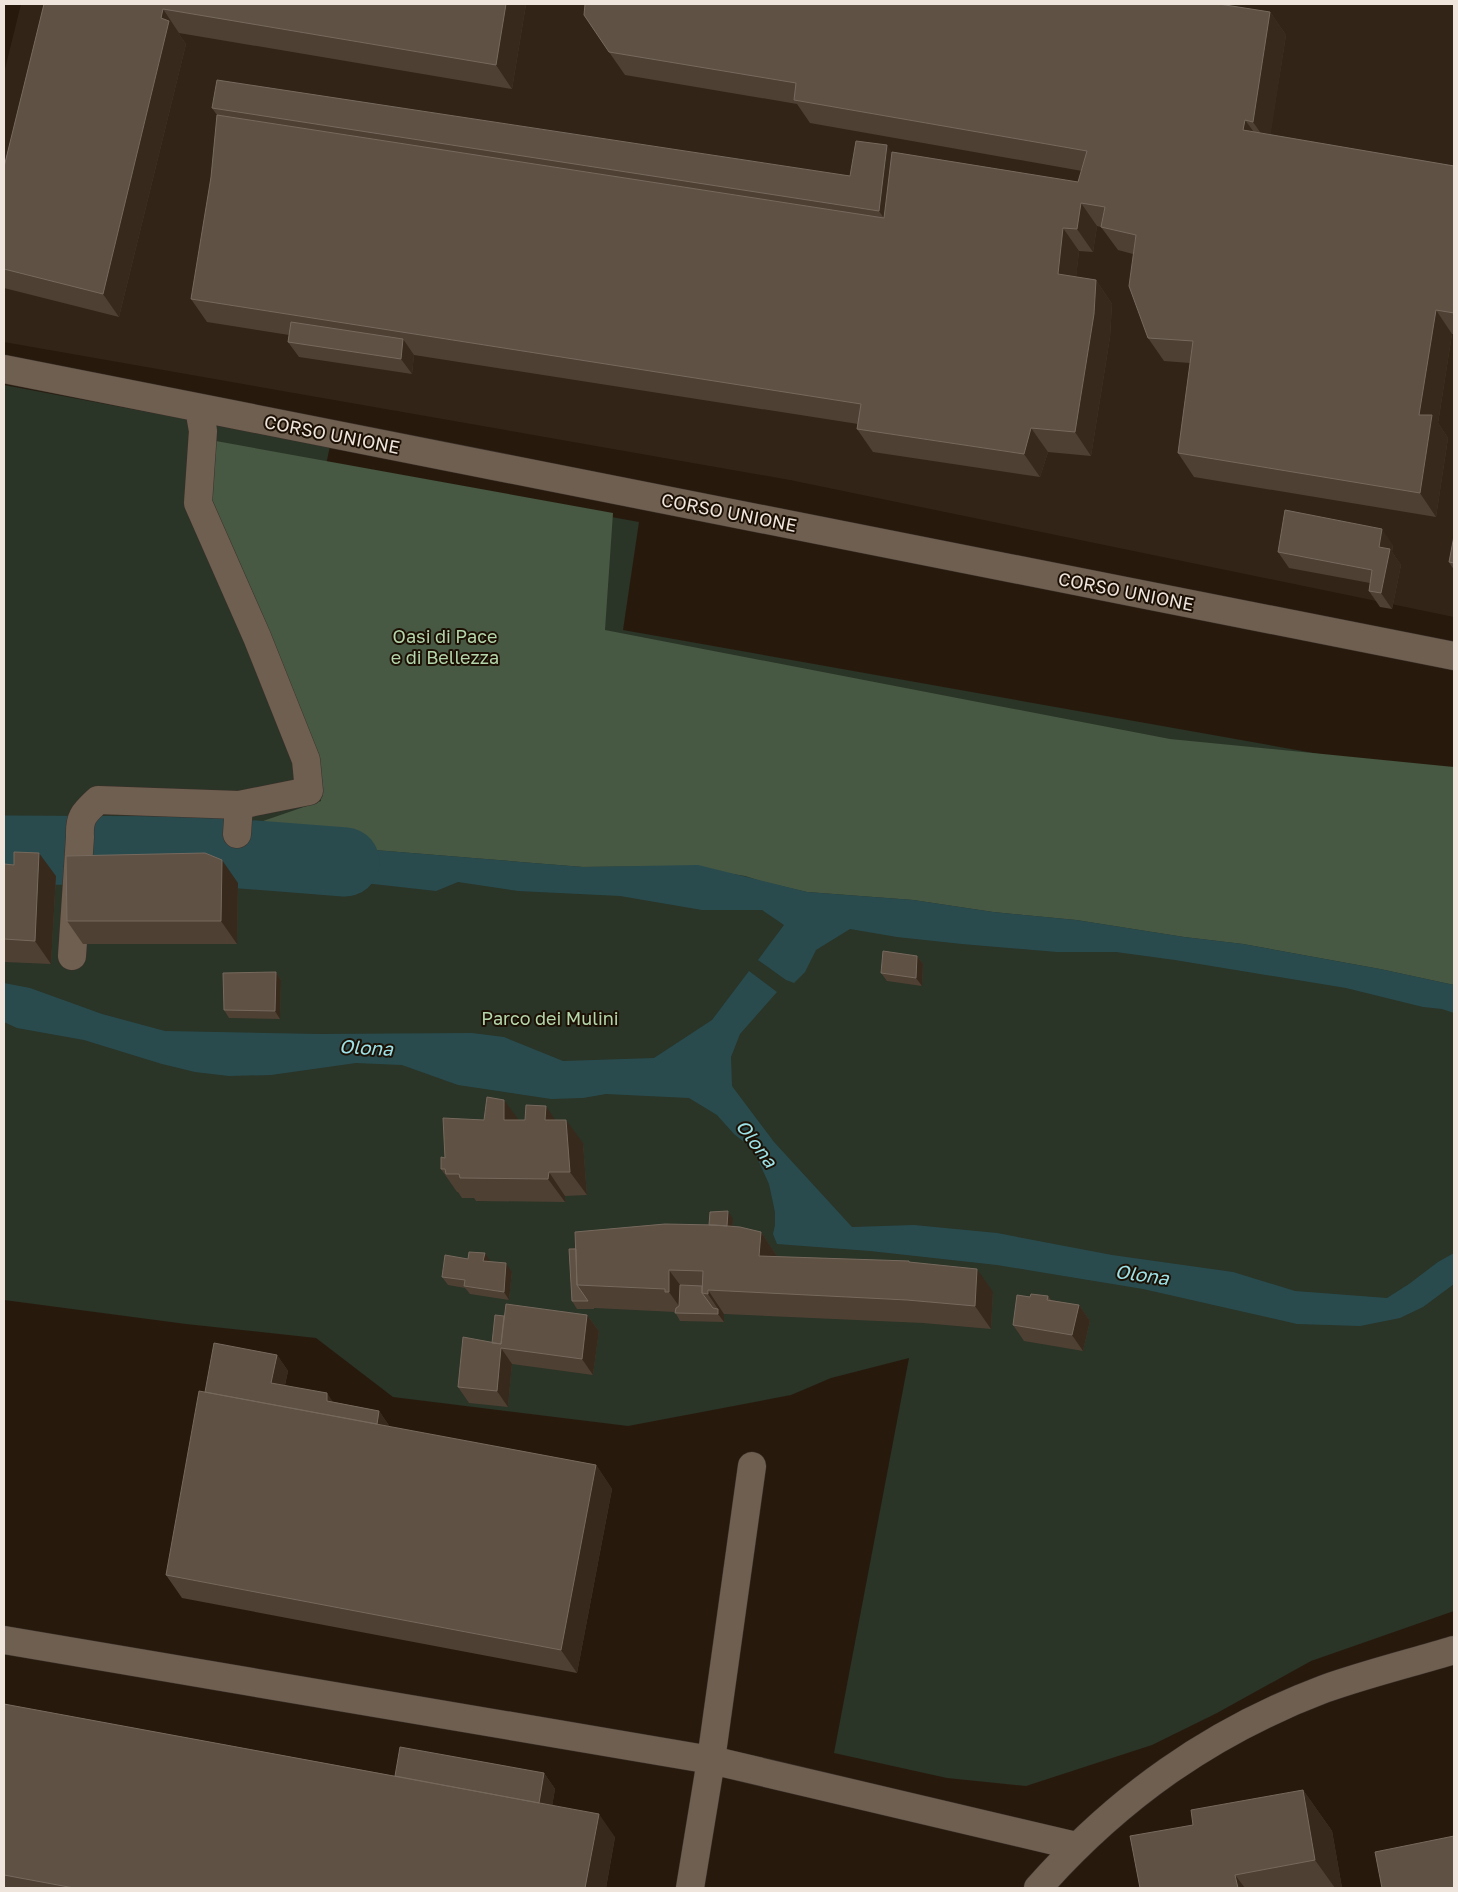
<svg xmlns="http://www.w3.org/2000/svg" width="1458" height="1892" font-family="'Golos Text',sans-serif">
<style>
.industrial{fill:#322518}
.green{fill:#2a3427}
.forest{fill:#475843}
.water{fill:#294b4e}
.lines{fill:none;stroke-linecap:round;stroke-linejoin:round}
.river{stroke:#294b4e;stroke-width:69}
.minor-casing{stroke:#3c322c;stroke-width:29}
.minor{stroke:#6f5f50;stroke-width:28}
.wall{fill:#4e4033}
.shaded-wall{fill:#372a1c}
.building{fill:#5f5245;stroke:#76695d}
.labels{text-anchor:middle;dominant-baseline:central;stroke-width:4;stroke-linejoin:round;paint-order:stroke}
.street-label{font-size:18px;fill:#efe5dd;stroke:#1d1105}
.park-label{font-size:18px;fill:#b4d6ab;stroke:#1d1105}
.water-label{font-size:19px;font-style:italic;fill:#9ce2e8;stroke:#1d1105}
</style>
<rect width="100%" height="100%" fill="#271a0d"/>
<path class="industrial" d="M21 4H1454V617L790 480 4 342V73Z"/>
<path class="green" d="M4 385 330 446 326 465 639 522 623 630 1454 778V1611L1311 1661 1217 1713 1152 1745 1026 1786 947 1778 834 1753 909 1358 831 1378 791 1395 628 1426 393 1397 316 1338 186 1324 4 1300Z"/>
<path class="forest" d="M216 441 613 513 605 630 1170 739 1454 767V985L1380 969 1243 944 1184 937 1076 920 993 912 913 900 807 892 764 882 745 876 683 866 583 867 251 840 263 821 321 801 318 760 207 487Z"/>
<path class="water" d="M77 836 118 840 228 838 225 864 99 868 49 872 4 871V839L25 840Z
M251 840 583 867 698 865 807 892 913 900 993 912 1076 920 1184 937 1243 944 1380 969 1454 985V1013L1442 1009 1423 1007 1346 988 1175 960 1116 952H1057L962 944 897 937 850 929 816 950 805 972 794 983 786 980 758 960 784 925 762 910H702L620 896 518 891 458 882 436 891 364 883 301 870 250 869Z
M749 971 777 992 740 1034 731 1057 732 1086 774 1142 852 1227 914 1225 997 1233 1112 1255 1233 1272 1295 1291 1387 1298 1409 1284 1438 1262 1454 1253V1284L1423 1307 1400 1318 1360 1326 1297 1324 1143 1289 997 1265 870 1251 777 1244 773 1234 775 1225V1212L769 1184 753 1149 734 1134 717 1115 689 1098 606 1094 583 1098 551 1099 458 1085 402 1065 356 1063 271 1075 229 1076 195 1072 162 1064 84 1040 17 1028 4 1022V983L30 988 102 1014 165 1031 318 1034 472 1033 504 1037 563 1061 654 1058 712 1020Z"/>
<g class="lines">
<path class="river" d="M4 850 203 851 345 862"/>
<defs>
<path id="minor" d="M4 369 1454 656
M199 408 203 431 198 503 257 637 306 760 309 791 239 805 237 834
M72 956 80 837C79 817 84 813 98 800L239 805
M4 1640 711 1760 1076 1846
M690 1888 711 1760 752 1466
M1038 1888C1118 1798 1210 1732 1324 1689 1366 1674 1411 1663 1454 1650"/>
</defs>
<use href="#minor" class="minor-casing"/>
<use href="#minor" class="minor"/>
</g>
<path class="wall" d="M44 4H526L512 89 179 33V34L186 44 119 317 4 288V167Z
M1270 12 1286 35 1270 135 1454 166V334H1452L1438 423 1448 438 1436 517 1194 477 1178 453 1190 363 1164 361 1148 338 1133 254 1118 250 1101 227 1097 226 1093 252 1079 251 1076 277 1096 280 1112 304 1110 337 1091 456 1048 452 1040 477 873 452 857 429 858 424 414 355 412 374 299 357 288 342 289 335 207 322 191 299 211 177 217 115 212 108 850 176 892 152 1078 182 1082 171 810 123 797 104 625 75 609 52Z
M1454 536V570L1449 562Z
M1393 545 1392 552 1401 565 1392 609 1380 607 1369 591 1370 583 1289 568 1278 552Z
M4 864 56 876 51 964 4 962Z
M238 883 237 944H83L67 921Z
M917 956 923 964 922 986 887 981 881 973Z
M276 972 281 980 280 1019 229 1018 224 1010Z
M484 1120H555L583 1143 587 1195 565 1196V1202L476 1201 474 1198H462L458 1192H457L441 1169 445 1158Z
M733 1219V1227L761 1232 777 1256V1257L909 1261 910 1263 993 1292 991 1329 923 1323 724 1314V1322L680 1321 675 1312 594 1308V1309H577L572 1301 569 1249 709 1225Z
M468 1259 490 1261V1262L512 1272 509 1300 470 1294 465 1288 448 1285 442 1277Z
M1048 1296 1051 1300 1079 1305 1090 1321 1083 1351 1024 1341 1013 1325 1030 1297Z
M587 1315 599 1331 593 1375 512 1364 508 1407 469 1403 458 1387 492 1343 504 1316Z
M277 1355 288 1371 285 1385 334 1402 379 1411 390 1427 596 1465 612 1489 577 1673 182 1598 166 1575 205 1392Z
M4 1704 395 1776 544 1773 555 1789 552 1806 615 1837 606 1888H4Z
M1303 1790 1332 1831 1342 1888H1140L1193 1825Z"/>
<path class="shaded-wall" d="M506 4H526L512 89 496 65Z
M163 9 179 33V34L186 44 119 317 103 294Z
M1270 12 1286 35 1269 145 1253 122Z
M1245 120 1262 143 1243 130Z
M887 145 908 175 900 241 879 211Z
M1081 203 1097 226 1093 252 1077 229Z
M1063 228 1079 251 1074 297 1058 274Z
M1096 280 1112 304 1110 337 1091 456 1075 432Z
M1436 310 1452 334 1438 423 1448 438 1436 517 1420 493 1419 415Z
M403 339 414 355 412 374 401 359Z
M1031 428 1048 452 1040 477 1024 454Z
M1382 529 1393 545 1392 552 1401 565 1392 609 1381 593 1379 547Z
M39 853 56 876 51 964 35 941Z
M222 860 238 883 237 944 221 921Z
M917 956 923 964 922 986 916 978Z
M276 972 281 980 280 1019 275 1011Z
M504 1100 521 1123 504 1120Z
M546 1106 562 1130 545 1120Z
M566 1120 583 1143 587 1195 570 1172Z
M549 1172 565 1196V1202L548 1179Z
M728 1211 733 1219 732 1248 726 1240Z
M761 1232 777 1256 775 1279 759 1256Z
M485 1253 490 1261 489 1269 483 1261Z
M506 1263 512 1272 509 1300 504 1292Z
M977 1269 993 1292 991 1329 975 1306Z
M669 1270 686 1293 684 1313 669 1292Z
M708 1290 724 1314V1317L719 1309 724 1317V1322L718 1314V1309L708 1294Z
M1079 1305 1090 1321 1083 1351 1072 1335Z
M587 1315 599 1331 593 1375 582 1359Z
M501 1348 512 1364 508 1407 497 1391Z
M277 1355 288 1371 282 1398 271 1383Z
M327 1393 338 1409 327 1401Z
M379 1411 390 1427 377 1431Z
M596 1465 612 1489 577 1673 561 1650Z
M544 1773 555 1789 549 1825 537 1810Z
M1303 1790 1332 1831 1342 1888H1335L1315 1860Z
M599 1814 615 1837 606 1888H585Z
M1235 1875 1245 1888H1238Z"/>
<path class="building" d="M44 4H506L496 65 163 9 161 18 169 21 103 294 4 269V167Z
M585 4H1219L1270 12 1253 122 1245 120 1243 130 1454 166V313L1436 310 1419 415H1432L1420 493 1178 453 1193 341 1148 338 1129 286 1136 235 1101 227 1105 207 1081 203 1077 229 1063 228 1058 274 1096 280 1094 314 1075 432 1031 428 1024 454 857 429 861 404 191 299 211 177 217 115 884 218 892 152 1078 182 1087 151 794 100 796 83 609 52 584 15Z
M217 80 850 176 856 141 887 145 879 211 212 108Z
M291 322 403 339 401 359 288 342Z
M1285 510 1382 529 1379 547 1390 549 1381 593 1369 591 1372 570 1278 552Z
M1454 536V563L1449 562Z
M14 852 39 853 35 941 4 939V864L14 865Z
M205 853 222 860 221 921H67L66 856Z
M883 951 917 956 916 978 881 973Z
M276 972 275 1011 224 1010 223 973Z
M487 1097 504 1100V1120H525L526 1105 546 1106 545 1120H566L570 1172H549L548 1179 460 1178 459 1174H446L445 1169H441V1157L445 1158 443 1118 484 1120Z
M728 1211 727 1226 709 1225 710 1212Z
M665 1224 715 1225 740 1227 761 1232 759 1256 909 1261V1262L977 1269 975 1306 907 1300 708 1290V1294L702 1293 703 1271 669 1270V1292H665V1289L577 1285 575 1232Z
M569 1249H576L577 1285 588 1301H572Z
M469 1252 485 1253 483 1261 506 1263 504 1292 464 1286 465 1280 442 1277 445 1255 468 1259Z
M680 1285 702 1286V1293L713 1308 718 1309V1314L675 1313 676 1308 679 1306Z
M1031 1294 1048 1296 1047 1300 1079 1305 1072 1335 1013 1325 1017 1295 1030 1297Z
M506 1304 587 1315 582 1359 501 1348 497 1391 458 1387 463 1337 501 1344Z
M495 1315 504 1316 501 1344 492 1343Z
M214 1343 277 1355 271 1383 327 1393V1401L379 1411 377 1424 205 1392Z
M199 1391 596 1465 561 1650 166 1575Z
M4 1704 599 1814 585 1888H74L4 1875Z
M400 1747 544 1773 539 1803 395 1776Z
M1303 1790 1315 1860 1235 1875 1238 1888H1140L1130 1836 1193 1825 1191 1810Z
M1454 1836V1888H1382L1375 1852Z"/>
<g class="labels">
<g class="street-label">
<text transform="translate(332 434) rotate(11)">CORSO UNIONE</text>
<text transform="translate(729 512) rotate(11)">CORSO UNIONE</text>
<text transform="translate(1126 591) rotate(11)">CORSO UNIONE</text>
</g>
<g class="park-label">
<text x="445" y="636">Oasi di Pace<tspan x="445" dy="21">e di Bellezza</tspan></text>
<text x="550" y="1018">Parco dei Mulini</text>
</g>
<g class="water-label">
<text transform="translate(366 1047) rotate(3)">Olona</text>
<text transform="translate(757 1143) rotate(53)">Olona</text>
<text transform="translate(1142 1274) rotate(8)">Olona</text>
</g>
</g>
<rect width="1458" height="1892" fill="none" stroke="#efe5dd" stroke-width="10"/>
</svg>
